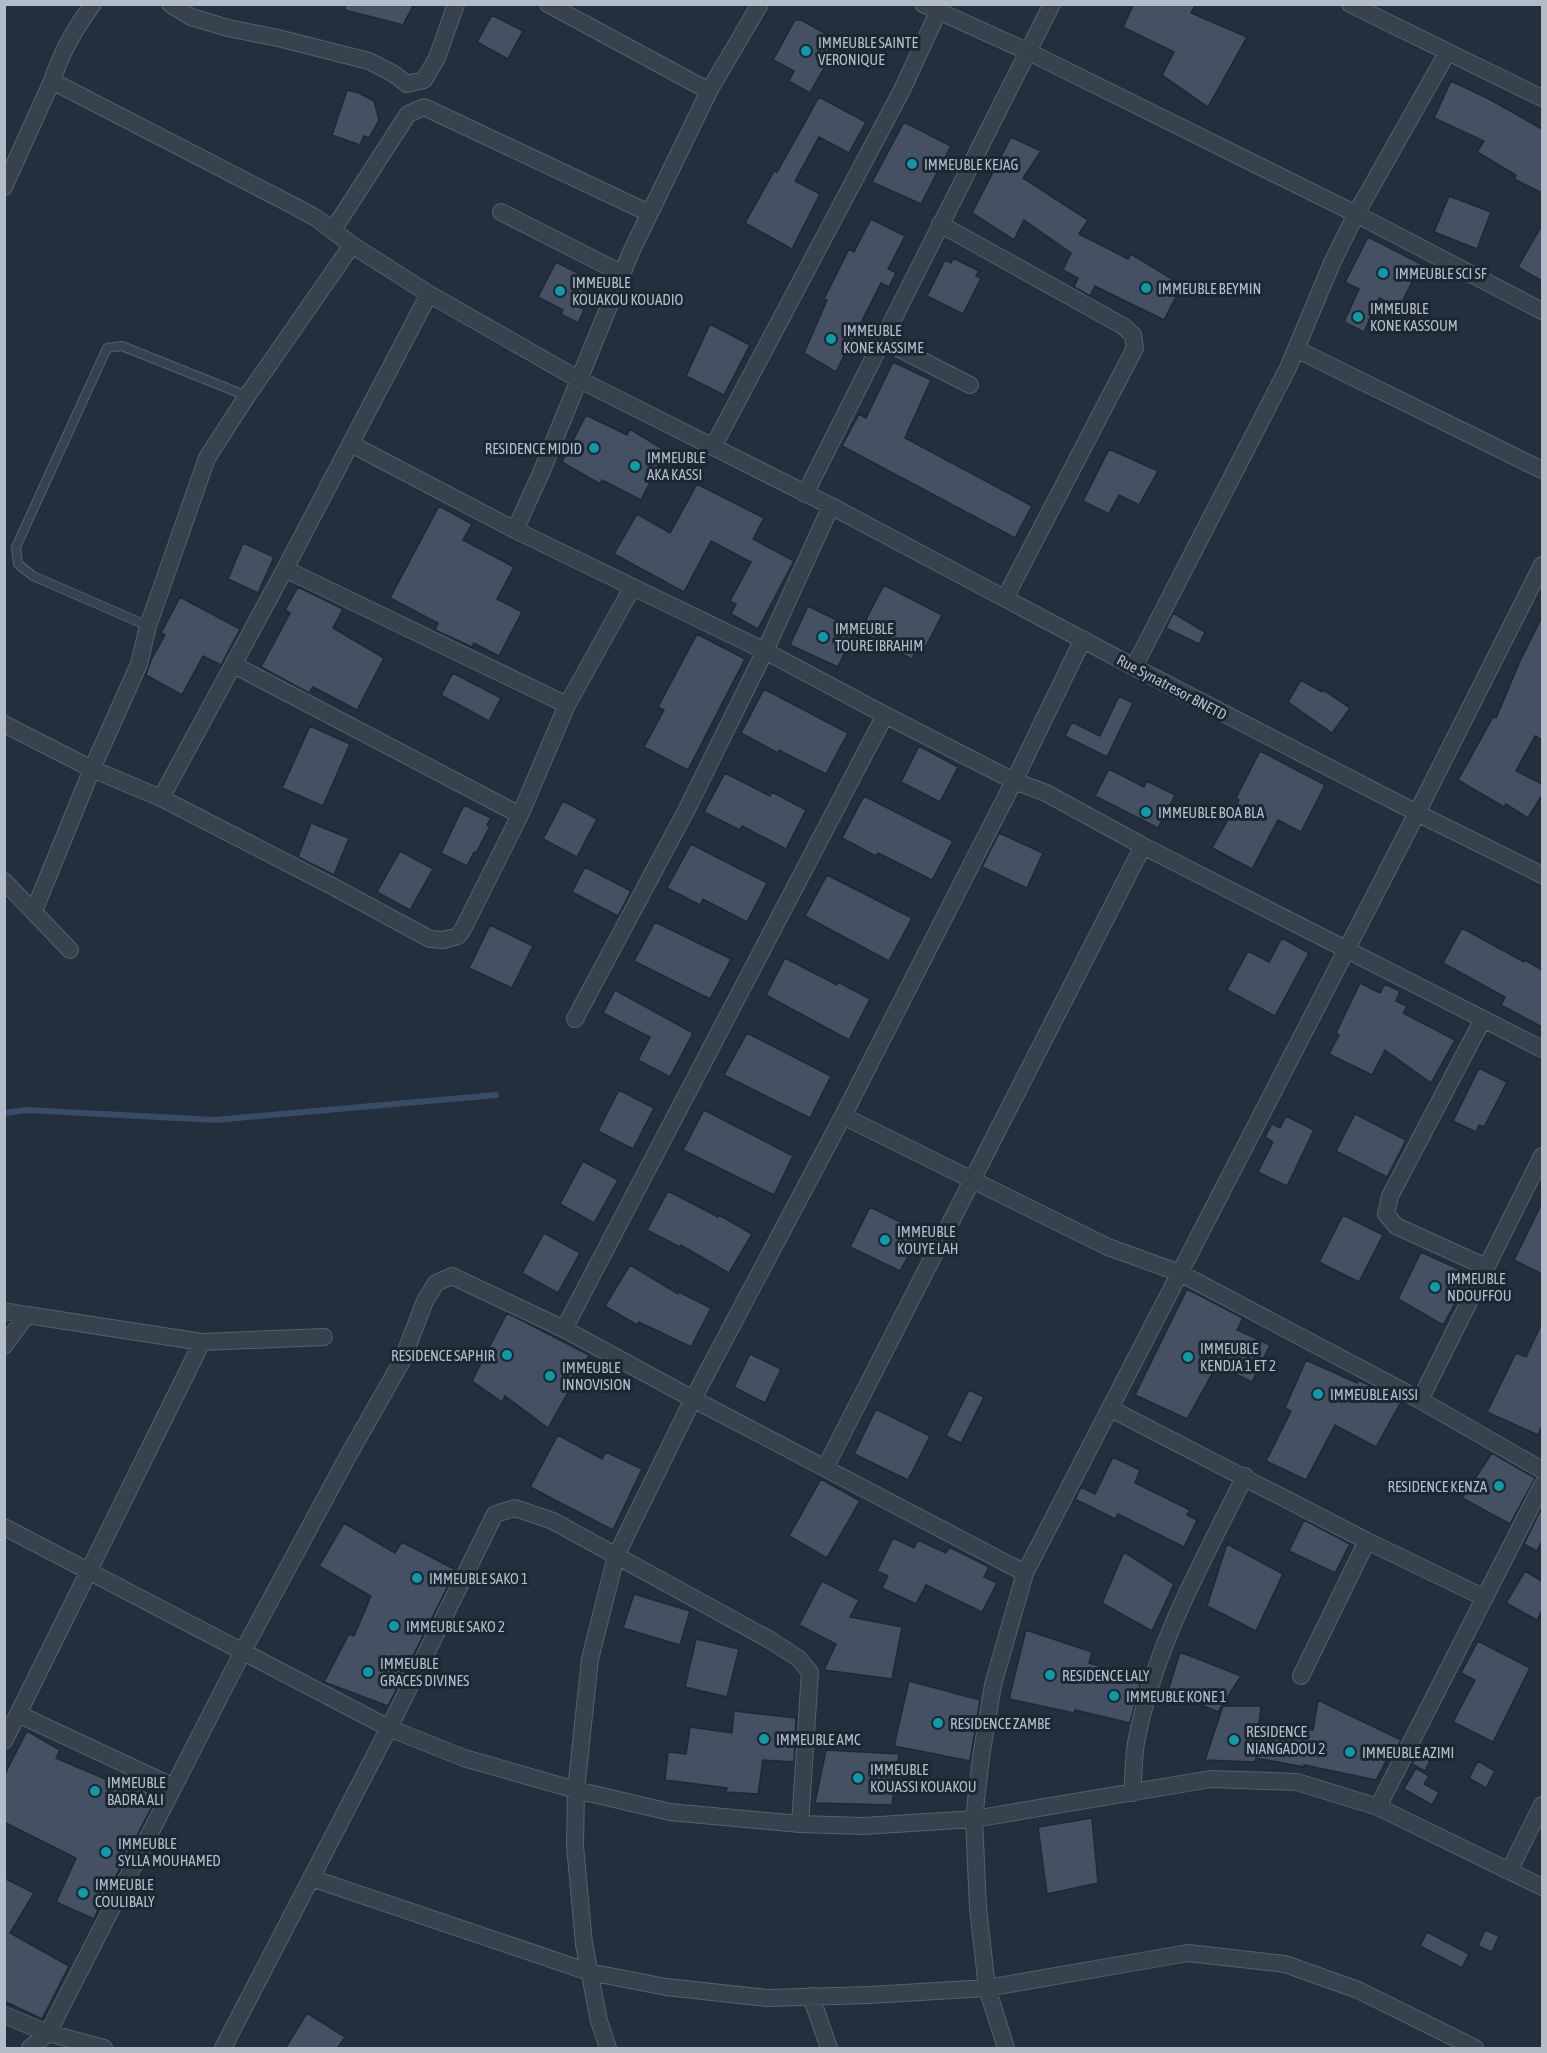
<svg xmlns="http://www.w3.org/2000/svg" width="1547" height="2053" font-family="'Asap Condensed',sans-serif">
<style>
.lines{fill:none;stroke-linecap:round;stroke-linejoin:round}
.stream{stroke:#394c67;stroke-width:6}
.building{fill:#455162;stroke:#1f2835;stroke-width:1.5}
.service-casing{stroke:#565f6c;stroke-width:10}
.minor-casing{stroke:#565f6c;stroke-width:18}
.service{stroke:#38414e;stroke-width:8}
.minor{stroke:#38414e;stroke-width:16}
.culture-dot{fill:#0f9aa8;stroke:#1d2633;stroke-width:2}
.labels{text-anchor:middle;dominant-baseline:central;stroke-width:6;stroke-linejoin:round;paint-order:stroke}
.poi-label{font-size:15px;fill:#b4bcc9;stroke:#1d2633;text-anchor:start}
.street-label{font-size:15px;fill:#b4bcc9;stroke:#1d2633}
</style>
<rect width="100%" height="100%" fill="#242f3e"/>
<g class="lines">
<path class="stream" d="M4 1113 27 1110 215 1120 496 1095"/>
</g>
<path class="building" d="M345 4H414L403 25 345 10Z
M1134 4H1196L1191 13 1247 37 1208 107 1162 75 1174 52 1123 27Z
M492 15 523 31 508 59 477 42Z
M795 20H801L839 41 810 93 789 81 794 71 773 60Z
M1451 81 1489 99 1542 129V193L1514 179 1516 175 1477 152 1484 141 1434 118Z
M347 90 359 93 374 101 379 120 369 138 364 136 360 145 332 135Z
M819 97 866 122 849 153 819 137 795 181 820 194 792 249 745 223 774 171 777 172Z
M904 122 951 146 921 204 872 182Z
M1011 137 1041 151 1023 178 1088 220 1079 234 1128 259 1131 254 1182 285 1164 320 1095 286 1090 296 1074 287 1078 278 1063 270 1071 253 1024 220 1014 240 972 213Z
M1449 196 1491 212 1477 249 1434 232Z
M871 219 905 236 888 269 896 273 889 287 881 283 836 372 804 353 827 300 824 299 849 249 854 252Z
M1542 225V281L1518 267Z
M1368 237 1421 264 1399 308 1379 298 1364 332 1344 322 1359 289 1345 282Z
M953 258 979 271 976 276 981 278 963 314 927 296 945 260 951 263Z
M556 262 593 281 580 307 584 310 578 323 561 314 563 310 538 297Z
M710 324 750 345 724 395 686 376Z
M893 362 931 380 905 438 1032 506 1015 538 842 446 859 414 866 418Z
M586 415 627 435 630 429 666 451 641 500 602 480 600 484 562 462Z
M1109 449 1158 471 1139 505 1119 495 1109 514 1083 501Z
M697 484 764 518 753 539 794 561 758 629 731 614 736 604 730 601 751 562 711 541 684 592 614 554 637 514 670 533Z
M439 506 472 524 463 540 514 567 497 599 522 612 499 656 474 643 472 647 435 630 438 623 390 598Z
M243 543 274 557 258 593 228 579Z
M884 585 942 615 925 648 919 645 912 659 859 633Z
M298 587 343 609 333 628 384 658 357 710 313 687 309 693 261 667 290 613 285 610Z
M180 597 240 629 221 665 203 656 182 695 146 675 151 660 165 635 161 633Z
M808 606 855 629 838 667 790 645Z
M1173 613 1205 632 1199 644 1166 628Z
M1542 617V740L1535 736 1516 771 1542 784V795L1528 818 1506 804 1504 807 1458 780 1493 717 1496 718 1520 661Z
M697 634 745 659 688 770 644 747 664 710 658 707Z
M453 673 501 698 489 721 441 695Z
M1301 680 1322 692 1323 690 1350 708 1332 733 1288 702Z
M764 689 848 733 826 774 779 750 778 753 741 733Z
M1119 696 1133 703 1107 757 1065 736 1072 722 1100 736Z
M310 726 350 744 323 806 282 788Z
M919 746 958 767 940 802 901 782Z
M1260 751 1325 785 1301 832 1278 820 1252 869 1212 848 1239 800 1236 798Z
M1109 769 1144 787 1147 781 1175 795 1158 828 1095 796Z
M725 773 770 796 772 792 806 810 786 849 742 826 740 830 704 812Z
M864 796 953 841 932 880 878 853 876 856 842 838Z
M563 801 597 819 577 857 543 839Z
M464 805 491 818 487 825 490 826 476 853 474 852 467 866 441 853Z
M311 823 349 838 334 875 298 857Z
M999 833 1043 853 1027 888 982 867Z
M691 844 767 883 747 922 703 899 700 905 667 888Z
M400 851 433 869 410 910 377 892Z
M585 867 631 891 618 916 572 892Z
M827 875 912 918 889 961 805 916Z
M655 922 731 959 710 999 634 961Z
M490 925 533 946 512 988 469 968Z
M1462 928 1524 962 1525 960 1542 970V1027L1501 1005 1505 997 1443 963Z
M1282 938 1309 953 1275 1016 1227 990 1248 951 1269 962Z
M785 958 837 985 838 982 870 999 849 1040 766 995Z
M1360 983 1380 993 1385 984 1400 991 1396 1001 1407 1006 1403 1013 1455 1040 1431 1083 1385 1050 1372 1075 1329 1054 1339 1035 1336 1033Z
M615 990 693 1033 670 1077 638 1060 650 1037 603 1013Z
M747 1033 831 1076 810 1118 724 1075Z
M1479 1068 1507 1082 1484 1127 1479 1125 1476 1132 1453 1121Z
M619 1090 654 1108 633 1149 598 1131Z
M704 1110 793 1156 774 1195 683 1150Z
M1355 1114 1406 1140 1387 1177 1336 1151Z
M1286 1116 1314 1130 1287 1186 1258 1172 1273 1142 1265 1137 1272 1124 1280 1128Z
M583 1161 618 1180 594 1223 560 1204Z
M668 1191 718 1217 719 1215 752 1234 729 1273 681 1245 680 1247 647 1230Z
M1542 1203V1274L1514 1260Z
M870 1207 921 1232 900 1271 850 1247Z
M1343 1215 1383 1235 1359 1282 1319 1262Z
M544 1233 580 1253 558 1293 522 1273Z
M1421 1252 1471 1275 1443 1325 1398 1299Z
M630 1265 678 1294 679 1292 711 1308 691 1347 639 1322 637 1325 605 1306Z
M1187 1289 1243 1318 1237 1330 1270 1345 1252 1382 1217 1365 1187 1419 1135 1395Z
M507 1313 589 1355 548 1428 505 1396 502 1402 472 1381Z
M1542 1323V1426L1538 1435 1487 1412 1516 1353 1526 1357Z
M750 1354 781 1369 765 1403 734 1387Z
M1306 1360 1357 1383 1359 1380 1401 1402 1376 1447 1335 1425 1306 1480 1266 1461 1291 1411 1285 1408Z
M969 1390 984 1397 961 1443 946 1436Z
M876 1409 930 1436 908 1480 854 1454Z
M558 1435 602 1459 606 1452 642 1469 613 1530 530 1487Z
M1492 1453 1535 1478 1510 1524 1462 1498Z
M1113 1457 1140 1470 1135 1483 1190 1510 1187 1515 1197 1520 1184 1547 1118 1514 1115 1519 1075 1499 1081 1487 1095 1494Z
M821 1479 860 1501 827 1558 789 1536Z
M1542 1507V1541L1537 1551 1524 1544Z
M1304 1520 1350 1544 1335 1573 1289 1551Z
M344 1523 395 1553 402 1542 456 1570 388 1706 324 1682 349 1634 354 1636 371 1596 319 1566Z
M893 1538 914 1548 918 1540 946 1553 949 1547 989 1567 984 1577 997 1583 982 1612 926 1585 916 1604 882 1588 888 1576 877 1571Z
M1227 1544 1283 1574 1256 1631 1207 1606Z
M1124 1552 1174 1584 1152 1631 1102 1603Z
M1525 1571 1542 1581V1610L1537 1620 1506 1603Z
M822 1581 859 1600 850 1617 902 1627 892 1679 824 1670 836 1644 799 1625Z
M634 1594 690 1611 680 1645 623 1628Z
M1026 1630 1092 1652 1089 1663 1142 1678 1130 1723 1075 1710 1074 1713 1009 1699Z
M696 1639 739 1649 727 1697 685 1687Z
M1478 1641 1530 1668 1493 1742 1453 1722 1475 1680 1461 1673Z
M1180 1652 1241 1676 1218 1712 1168 1691Z
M909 1681 980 1700 970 1761 894 1746Z
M1318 1700 1401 1740 1394 1753 1391 1752 1376 1780 1304 1765V1767L1256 1758 1255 1762 1205 1760 1223 1706H1261L1259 1724 1313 1730Z
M734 1711 796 1718 794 1762 763 1760 758 1794 726 1792 727 1788 665 1780 668 1752 686 1754 690 1727 732 1733Z
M27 1731 60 1750 56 1758 119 1785 123 1778 157 1797 116 1876 114 1880 112 1879 94 1919 56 1902 76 1858 4 1822V1776Z
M1420 1749 1433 1755 1425 1771 1412 1764Z
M826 1750 899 1754 892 1805 815 1803Z
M1478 1761 1495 1771 1486 1788 1469 1778Z
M1416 1768 1429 1776 1424 1784 1439 1792 1432 1805 1404 1789Z
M1092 1818 1098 1883 1047 1894 1038 1827Z
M4 1878 34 1893 10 1933 69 1966 42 2019 4 2001Z
M1485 1930 1499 1936 1492 1952 1478 1946Z
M1427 1932 1469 1954 1462 1968 1420 1946Z
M307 2013 345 2037 337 2049H285Z"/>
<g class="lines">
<defs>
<path id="service" d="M148 626 33 576 18 564 16 547 107 348 122 346 247 396"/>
<path id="minor" d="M93 4C75 28 61 53 52 81L296 207 316 218 352 245
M170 4 191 17 228 28 278 38 369 61 394 74 407 84 424 80 437 58 456 4
M548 4 709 91
M923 4 1029 52 1356 214 1542 311
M1350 4 1542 98
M4 187 52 81
M501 212 623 274
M940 224 1123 326 1133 335 1135 348 1005 598
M333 230 408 114 424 107 649 213
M882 340 970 385
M1296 349 1542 470
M351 444 515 530 765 651 885 715 1014 781 1046 793 1143 846 1542 1049
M713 447 902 90 938 12
M805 494 1052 4
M515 530 541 473 631 252 709 91 760 4
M285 569 567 705
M234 665 520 815
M1134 667 1288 368 1332 263 1356 214 1447 53
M4 724 92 769 161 798 332 886 430 939 443 940 458 936 463 929 520 815 567 705 632 588
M161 798 285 569 429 294
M4 881 70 950
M34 911 92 769 139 664 148 626 207 458 247 396 352 245 429 294 578 379 831 506 1134 667 1417 813 1542 875
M575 1019 687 809 765 651 831 506
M1483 1019 1390 1196 1386 1214 1396 1226 1486 1267
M843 1116 1108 1247 1180 1273 1420 1400 1542 1470
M4 1311 27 1315
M564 1329 885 715
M4 1346 27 1315 202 1342 324 1337
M1420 1400 1542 1156
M1111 1409 1367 1541 1485 1598
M825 1468 1143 846
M4 1527 389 1728 464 1758 576 1790 670 1812 800 1824 864 1826 974 1819 1211 1779 1297 1782 1378 1807 1542 1887
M1301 1676 1367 1541
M18 1714 202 1342
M4 1741 18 1714 174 1787
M1132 1793C1134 1775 1133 1755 1137 1738 1155 1645 1203 1561 1245 1476
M1378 1807 1542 1485
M1509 1871 1542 1805
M311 1878 589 1972 666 1987 767 1998 870 1995 987 1988 1188 1953 1285 1964 1358 1990 1475 2048
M811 1996 829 2048
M4 2015 48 2033 243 1651 348 1456 402 1361 425 1301 436 1283 452 1276 564 1329 693 1399 1025 1573
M30 2048 48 2033 104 2048
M223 2048 389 1728 495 1514 515 1508 553 1521 770 1640 798 1658 810 1672 800 1824
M608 2048 599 2021 584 1944 575 1846 576 1790 590 1659 616 1556 693 1399 843 1116 1014 781 1083 639
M1006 2048 987 1988 978 1908 974 1819 981 1757 993 1685 1025 1573 1417 813 1542 565"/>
</defs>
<use href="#service" class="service-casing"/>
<use href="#minor" class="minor-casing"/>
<use href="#service" class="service"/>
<use href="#minor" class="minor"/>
</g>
<g class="culture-dot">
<circle cx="806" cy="51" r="6"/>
<circle cx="912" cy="164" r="6"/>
<circle cx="1383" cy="273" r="6"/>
<circle cx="1146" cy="288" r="6"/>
<circle cx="560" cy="291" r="6"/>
<circle cx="1358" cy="317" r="6"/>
<circle cx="831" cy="339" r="6"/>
<circle cx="594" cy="448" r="6"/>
<circle cx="635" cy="466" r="6"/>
<circle cx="823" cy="637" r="6"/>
<circle cx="1146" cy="812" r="6"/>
<circle cx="885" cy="1240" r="6"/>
<circle cx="1435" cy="1287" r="6"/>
<circle cx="507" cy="1355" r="6"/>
<circle cx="1188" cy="1357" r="6"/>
<circle cx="550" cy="1376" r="6"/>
<circle cx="1318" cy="1394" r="6"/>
<circle cx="1499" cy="1486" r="6"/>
<circle cx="417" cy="1578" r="6"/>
<circle cx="394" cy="1626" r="6"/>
<circle cx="368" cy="1672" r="6"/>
<circle cx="1050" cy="1675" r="6"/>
<circle cx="1114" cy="1696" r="6"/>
<circle cx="938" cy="1723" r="6"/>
<circle cx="764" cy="1739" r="6"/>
<circle cx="1234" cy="1740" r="6"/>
<circle cx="1350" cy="1752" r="6"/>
<circle cx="858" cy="1778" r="6"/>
<circle cx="95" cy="1791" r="6"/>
<circle cx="106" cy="1852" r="6"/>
<circle cx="83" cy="1893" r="6"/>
</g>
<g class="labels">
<g class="poi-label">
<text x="818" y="42">IMMEUBLE SAINTE<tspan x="818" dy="17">VERONIQUE</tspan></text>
<text x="924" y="164">IMMEUBLE KEJAG</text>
<text x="1395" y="273">IMMEUBLE SCI SF</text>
<text x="572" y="282">IMMEUBLE<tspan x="572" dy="17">KOUAKOU KOUADIO</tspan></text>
<text x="1158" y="288">IMMEUBLE BEYMIN</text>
<text x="1370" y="308">IMMEUBLE<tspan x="1370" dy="17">KONE KASSOUM</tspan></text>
<text x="843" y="330">IMMEUBLE<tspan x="843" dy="17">KONE KASSIME</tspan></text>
<text x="582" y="448" text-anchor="end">RESIDENCE MIDID</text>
<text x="647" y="457">IMMEUBLE<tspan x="647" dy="17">AKA KASSI</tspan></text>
<text x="835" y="628">IMMEUBLE<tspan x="835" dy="17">TOURE IBRAHIM</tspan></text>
<text x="1158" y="812">IMMEUBLE BOA BLA</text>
<text x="897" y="1231">IMMEUBLE<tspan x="897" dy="17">KOUYE LAH</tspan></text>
<text x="1447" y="1278">IMMEUBLE<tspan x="1447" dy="17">NDOUFFOU</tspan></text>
<text x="1200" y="1348">IMMEUBLE<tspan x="1200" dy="17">KENDJA 1 ET 2</tspan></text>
<text x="495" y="1355" text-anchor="end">RESIDENCE SAPHIR</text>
<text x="562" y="1367">IMMEUBLE<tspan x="562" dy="17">INNOVISION</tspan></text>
<text x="1330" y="1394">IMMEUBLE AISSI</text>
<text x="1487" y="1486" text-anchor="end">RESIDENCE KENZA</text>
<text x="429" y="1578">IMMEUBLE SAKO 1</text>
<text x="406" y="1626">IMMEUBLE SAKO 2</text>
<text x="380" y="1663">IMMEUBLE<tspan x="380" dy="17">GRACES DIVINES</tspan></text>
<text x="1062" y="1675">RESIDENCE LALY</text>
<text x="1126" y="1696">IMMEUBLE KONE 1</text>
<text x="950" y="1723">RESIDENCE ZAMBE</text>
<text x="1246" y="1731">RESIDENCE<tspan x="1246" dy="17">NIANGADOU 2</tspan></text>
<text x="776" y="1739">IMMEUBLE AMC</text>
<text x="1362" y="1752">IMMEUBLE AZIMI</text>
<text x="870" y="1769">IMMEUBLE<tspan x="870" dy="17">KOUASSI KOUAKOU</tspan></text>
<text x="107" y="1782">IMMEUBLE<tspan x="107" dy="17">BADRA ALI</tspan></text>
<text x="118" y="1843">IMMEUBLE<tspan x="118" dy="17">SYLLA MOUHAMED</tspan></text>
<text x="95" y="1884">IMMEUBLE<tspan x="95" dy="17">COULIBALY</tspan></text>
</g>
<g class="street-label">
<text transform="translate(1172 687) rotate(28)">Rue Synatresor BNETD</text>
</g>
</g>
<rect width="1547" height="2053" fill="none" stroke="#b4bcc9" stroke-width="12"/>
</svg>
